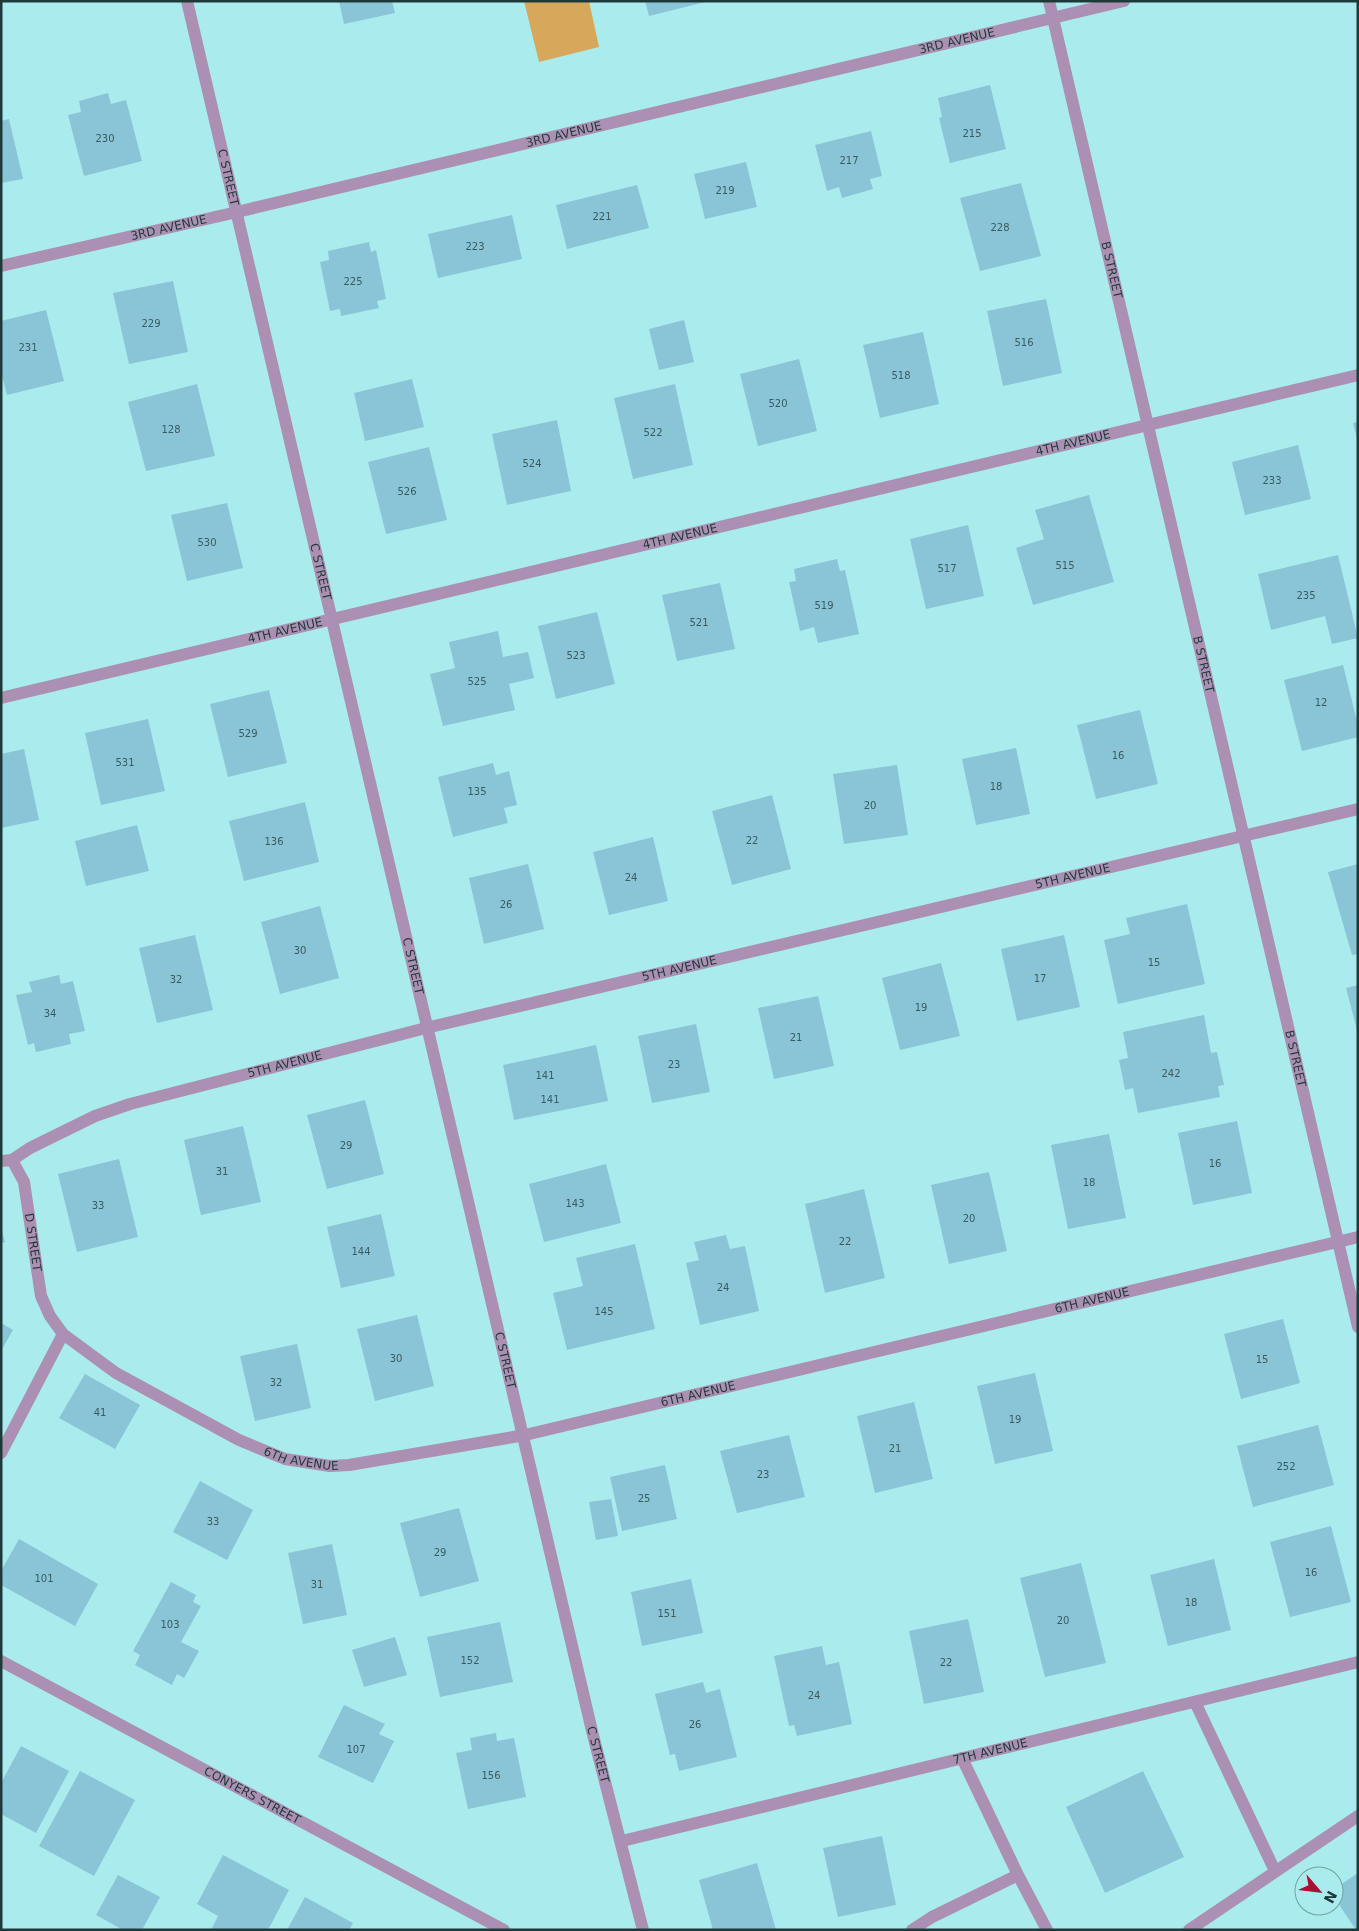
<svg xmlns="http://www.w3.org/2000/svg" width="1359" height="1931" font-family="'DejaVu Sans',sans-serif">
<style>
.green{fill:#d7a85c}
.building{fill:#8ac5d7}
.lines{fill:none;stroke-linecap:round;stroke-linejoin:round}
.service{stroke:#ab90b3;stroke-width:12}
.minor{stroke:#ab90b3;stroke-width:12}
.labels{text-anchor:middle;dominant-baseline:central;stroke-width:4;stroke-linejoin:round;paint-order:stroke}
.number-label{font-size:10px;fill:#395c61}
.street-label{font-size:12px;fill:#1e393a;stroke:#aaebed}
</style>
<rect width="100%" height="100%" fill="#aaebed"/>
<path class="green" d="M524 1H589L599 47 539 62Z"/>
<path class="building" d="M339 1H392L395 13 344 24Z
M645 1H705V2L649 16Z
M990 85 1006 149 950 163 939 118 942 117 938 98Z
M108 93 111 104 126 100 142 161 84 176 68 115 81 112 79 101Z
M9 119 23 179 1 183V121Z
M871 131 882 176 870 179 873 189 842 198 839 187 827 191 815 145Z
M746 162 757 207 705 219 694 174Z
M1021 183 1041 256 980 271 960 198Z
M637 185 649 228 567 249 556 205Z
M512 215 522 259 438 278 428 234Z
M369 242 371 252 376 250 386 299 377 301 379 308 341 316 340 309 330 311 320 262 329 260 328 251Z
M173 281 188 352 129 364 113 293Z
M1046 299 1062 373 1003 386 987 311Z
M46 310 64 381 7 395 1 372V321Z
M684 320 694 362 659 370 649 329Z
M923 332 939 404 880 418 863 345Z
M799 359 817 431 758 446 740 374Z
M412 379 424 427 365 441 354 393Z
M197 384 215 456 146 471 128 402Z
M675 384 693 465 633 479 614 398Z
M557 420 571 491 507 505 492 434Z
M1358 422V437L1357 438 1353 423Z
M1298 445 1311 499 1245 515 1232 462Z
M429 447 447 520 386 534 368 462Z
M1089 495 1114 582 1033 605 1016 548 1044 539 1035 510Z
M227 503 243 568 187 581 171 515Z
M968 525 984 596 926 609 910 539Z
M1338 555 1358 638 1332 644 1325 616 1271 630 1258 574Z
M837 559 840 571 845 570 859 634 818 643 814 627 800 631 789 582 796 581 794 569Z
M720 583 735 649 677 661 662 595Z
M597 612 615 684 556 699 538 626Z
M498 631 503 657 528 652 534 678 509 684 515 710 443 726 430 674 455 668 449 642Z
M1343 665 1358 725V737L1302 751 1284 680Z
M269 690 287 763 228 777 210 704Z
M1140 710 1158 784 1096 799 1077 725Z
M148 719 165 791 101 805 85 733Z
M1016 748 1030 814 976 825 962 759Z
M24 749 39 820 1 828V754Z
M493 763 496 775 509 771 517 805 504 808 508 823 453 837 438 777Z
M897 765 908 835 844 844 833 774Z
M772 795 791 869 732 885 712 811Z
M305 802 319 862 244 881 229 821Z
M137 825 149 871 86 886 75 841Z
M653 837 668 901 609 915 593 852Z
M528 864 544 929 484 944 469 878Z
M1358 864V954L1352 955 1328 872Z
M1187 904 1205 984 1118 1004 1104 940 1130 934 1126 918Z
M320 906 339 978 280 994 261 922Z
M195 935 213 1010 157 1023 139 948Z
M1064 935 1080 1007 1017 1021 1001 949Z
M941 963 960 1036 900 1050 882 978Z
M59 975 61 984 73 981 85 1031 69 1034 71 1044 36 1052 34 1043 28 1045 16 995 32 992 29 982Z
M1358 985V1030H1357L1346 988Z
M818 996 834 1066 774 1079 758 1008Z
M1204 1015 1211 1053 1217 1052 1224 1085 1218 1086 1220 1097 1138 1113 1133 1088 1125 1090 1119 1060 1128 1058 1123 1032Z
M696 1024 710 1092 652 1103 638 1036Z
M596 1045 608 1101 514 1120 503 1065Z
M365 1100 384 1174 327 1189 307 1115Z
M1237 1121 1252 1193 1193 1205 1178 1133Z
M243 1126 261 1202 201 1215 184 1140Z
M1109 1134 1126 1218 1068 1229 1051 1145Z
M119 1159 138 1237 77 1252 58 1174Z
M606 1164 621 1223 544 1242 529 1184Z
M989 1172 1007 1251 949 1264 931 1185Z
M864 1189 885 1278 825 1293 805 1204Z
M381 1214 395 1276 341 1288 327 1227Z
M1 1228 5 1242 1 1243Z
M726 1235 730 1249 745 1246 759 1311 700 1325 686 1263 699 1260 694 1242Z
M635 1244 655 1329 567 1350 553 1293 583 1286 576 1258Z
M417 1315 434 1386 375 1401 357 1329Z
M1283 1319 1300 1383 1241 1399 1224 1334Z
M1 1323 13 1330 1 1351Z
M297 1344 311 1408 255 1421 240 1356Z
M1035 1373 1053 1451 995 1464 977 1386Z
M85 1374 140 1405 115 1449 59 1418Z
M914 1402 933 1479 875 1493 857 1416Z
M1318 1425 1334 1485 1253 1507 1237 1446Z
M789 1435 805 1497 737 1513 720 1451Z
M665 1465 677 1519 622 1531 610 1477Z
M200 1481 253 1510 227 1560 173 1532Z
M611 1499 618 1536 596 1540 589 1502Z
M459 1508 479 1581 420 1597 400 1523Z
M1331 1526 1351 1602 1290 1617 1270 1542Z
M19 1539 98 1584 75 1626 1 1585V1571Z
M332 1544 347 1615 303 1624 288 1553Z
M1214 1559 1231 1630 1168 1646 1150 1575Z
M1081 1563 1106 1663 1045 1677 1020 1578Z
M691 1579 703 1633 642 1646 631 1592Z
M171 1582 196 1595 193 1602 201 1606 181 1642 199 1651 184 1678 177 1674 172 1685 135 1665 140 1655 133 1651Z
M968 1619 984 1692 924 1704 909 1631Z
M500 1622 513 1682 440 1697 427 1637Z
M395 1637 407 1675 364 1687 352 1650Z
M822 1646 826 1665 839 1662 852 1724 797 1736 794 1725 789 1726 774 1656Z
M703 1682 706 1693 720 1689 737 1757 679 1771 675 1754 670 1755 655 1694Z
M344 1705 385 1724 379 1734 394 1741 373 1783 318 1757Z
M496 1733 497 1741 514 1738 526 1797 468 1809 456 1753 472 1750 470 1738Z
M21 1746 69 1771 36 1833 1 1814V1783Z
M80 1771 135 1800 94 1876 39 1846Z
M1143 1771 1184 1857 1105 1893 1066 1807Z
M882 1836 896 1905 838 1917 823 1848Z
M223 1855 289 1890 268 1930H211L218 1916 197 1904Z
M757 1863 776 1930H713L699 1880Z
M1358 1873V1930H1356L1334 1897V1889Z
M118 1875 160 1897 142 1930H123L96 1915Z
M305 1897 353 1923 349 1930H287Z"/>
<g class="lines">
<path class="service" d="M1195 1702 1275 1871
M962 1758 1018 1875 1047 1930
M912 1930 932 1917 1018 1875"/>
<g class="minor">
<path id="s1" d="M187 1 592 1731 643 1930"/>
<path id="s2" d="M1049 1 1358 1327"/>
<path id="s3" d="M1 266 237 212 1124 1"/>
<path id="s4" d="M1 698 1358 375"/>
<path id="s5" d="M12 1160 24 1182 41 1296 50 1316 63 1334 116 1373 239 1440 285 1459 330 1466 349 1465 525 1435 1358 1237"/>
<path id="s6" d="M1 1161 12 1160 30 1148 95 1116 130 1104 426 1028 1358 809"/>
<path d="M1 1453 63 1334"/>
<path id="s7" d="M1 1661 504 1930"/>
<path id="s8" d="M622 1841 1358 1662"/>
<path d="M1189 1930 1358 1816"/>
</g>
</g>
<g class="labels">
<g class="number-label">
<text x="972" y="133">215</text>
<text x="105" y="138">230</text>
<text x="849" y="160">217</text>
<text x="725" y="190">219</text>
<text x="602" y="216">221</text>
<text x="1000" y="227">228</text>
<text x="475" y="246">223</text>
<text x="353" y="281">225</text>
<text x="151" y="323">229</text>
<text x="1024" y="342">516</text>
<text x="28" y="347">231</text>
<text x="901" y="375">518</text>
<text x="778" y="403">520</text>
<text x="171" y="429">128</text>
<text x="653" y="432">522</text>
<text x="532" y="463">524</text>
<text x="1272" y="480">233</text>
<text x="407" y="491">526</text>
<text x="207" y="542">530</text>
<text x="1065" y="565">515</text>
<text x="947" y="568">517</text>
<text x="1306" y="595">235</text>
<text x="824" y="605">519</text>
<text x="699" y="622">521</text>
<text x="576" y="655">523</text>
<text x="477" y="681">525</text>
<text x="1321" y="702">12</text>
<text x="248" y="733">529</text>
<text x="1118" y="755">16</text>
<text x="125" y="762">531</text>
<text x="996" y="786">18</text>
<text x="477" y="791">135</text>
<text x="870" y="805">20</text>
<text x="752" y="840">22</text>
<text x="274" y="841">136</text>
<text x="631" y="877">24</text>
<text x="506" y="904">26</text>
<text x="300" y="950">30</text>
<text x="1154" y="962">15</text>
<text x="1040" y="978">17</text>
<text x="176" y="979">32</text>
<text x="921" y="1007">19</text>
<text x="50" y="1013">34</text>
<text x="796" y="1037">21</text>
<text x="674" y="1064">23</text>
<text x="1171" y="1073">242</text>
<text x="545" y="1075">141</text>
<text x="550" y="1099">141</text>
<text x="346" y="1145">29</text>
<text x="1215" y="1163">16</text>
<text x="222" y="1171">31</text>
<text x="1089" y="1182">18</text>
<text x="575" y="1203">143</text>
<text x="98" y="1205">33</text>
<text x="969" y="1218">20</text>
<text x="845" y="1241">22</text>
<text x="361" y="1251">144</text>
<text x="723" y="1287">24</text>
<text x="604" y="1311">145</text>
<text x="396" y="1358">30</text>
<text x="1262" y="1359">15</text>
<text x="276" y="1382">32</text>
<text x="100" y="1412">41</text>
<text x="1015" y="1419">19</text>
<text x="895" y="1448">21</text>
<text x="1286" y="1466">252</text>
<text x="763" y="1474">23</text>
<text x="644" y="1498">25</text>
<text x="213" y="1521">33</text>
<text x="440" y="1552">29</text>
<text x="1311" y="1572">16</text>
<text x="44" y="1578">101</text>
<text x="317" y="1584">31</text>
<text x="1191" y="1602">18</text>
<text x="667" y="1613">151</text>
<text x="1063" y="1620">20</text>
<text x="170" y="1624">103</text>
<text x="470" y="1660">152</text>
<text x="946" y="1662">22</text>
<text x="814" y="1695">24</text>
<text x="695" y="1724">26</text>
<text x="356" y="1749">107</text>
<text x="491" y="1775">156</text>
</g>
<g class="street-label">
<text stroke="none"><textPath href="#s3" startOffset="982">3RD AVENUE</textPath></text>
<text stroke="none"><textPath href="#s3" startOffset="578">3RD AVENUE</textPath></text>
<text stroke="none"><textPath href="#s1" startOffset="181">C STREET</textPath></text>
<text stroke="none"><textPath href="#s3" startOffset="172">3RD AVENUE</textPath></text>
<text stroke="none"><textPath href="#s2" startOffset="276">B STREET</textPath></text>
<text stroke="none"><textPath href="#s4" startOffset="1102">4TH AVENUE</textPath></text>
<text stroke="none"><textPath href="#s4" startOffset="698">4TH AVENUE</textPath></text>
<text stroke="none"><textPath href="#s1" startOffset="586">C STREET</textPath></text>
<text stroke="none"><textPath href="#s4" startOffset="292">4TH AVENUE</textPath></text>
<text stroke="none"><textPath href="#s2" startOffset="681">B STREET</textPath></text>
<text stroke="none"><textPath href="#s6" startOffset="1112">5TH AVENUE</textPath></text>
<text stroke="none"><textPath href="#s1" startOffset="991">C STREET</textPath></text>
<text stroke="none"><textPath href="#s6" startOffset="708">5TH AVENUE</textPath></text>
<text stroke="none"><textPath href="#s2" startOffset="1086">B STREET</textPath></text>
<text stroke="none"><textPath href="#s6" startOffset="302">5TH AVENUE</textPath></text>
<text stroke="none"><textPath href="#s5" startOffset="86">D STREET</textPath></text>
<text stroke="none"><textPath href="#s5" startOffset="1266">6TH AVENUE</textPath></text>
<text stroke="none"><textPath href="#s1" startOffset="1396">C STREET</textPath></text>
<text stroke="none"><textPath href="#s5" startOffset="861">6TH AVENUE</textPath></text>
<text stroke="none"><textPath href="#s5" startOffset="456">6TH AVENUE</textPath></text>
<text stroke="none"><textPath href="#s8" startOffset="379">7TH AVENUE</textPath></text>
<text stroke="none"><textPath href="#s1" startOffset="1801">C STREET</textPath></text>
<text stroke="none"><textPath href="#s7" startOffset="285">CONYERS STREET</textPath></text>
</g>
</g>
<rect width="1359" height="1931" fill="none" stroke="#1e393a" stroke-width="5"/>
<g transform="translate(1319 1891) rotate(118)"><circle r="24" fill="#aaebed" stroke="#72a4a5"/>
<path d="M0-4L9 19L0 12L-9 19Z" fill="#a91132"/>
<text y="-8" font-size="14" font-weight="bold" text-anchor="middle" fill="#1e393a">N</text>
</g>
</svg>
